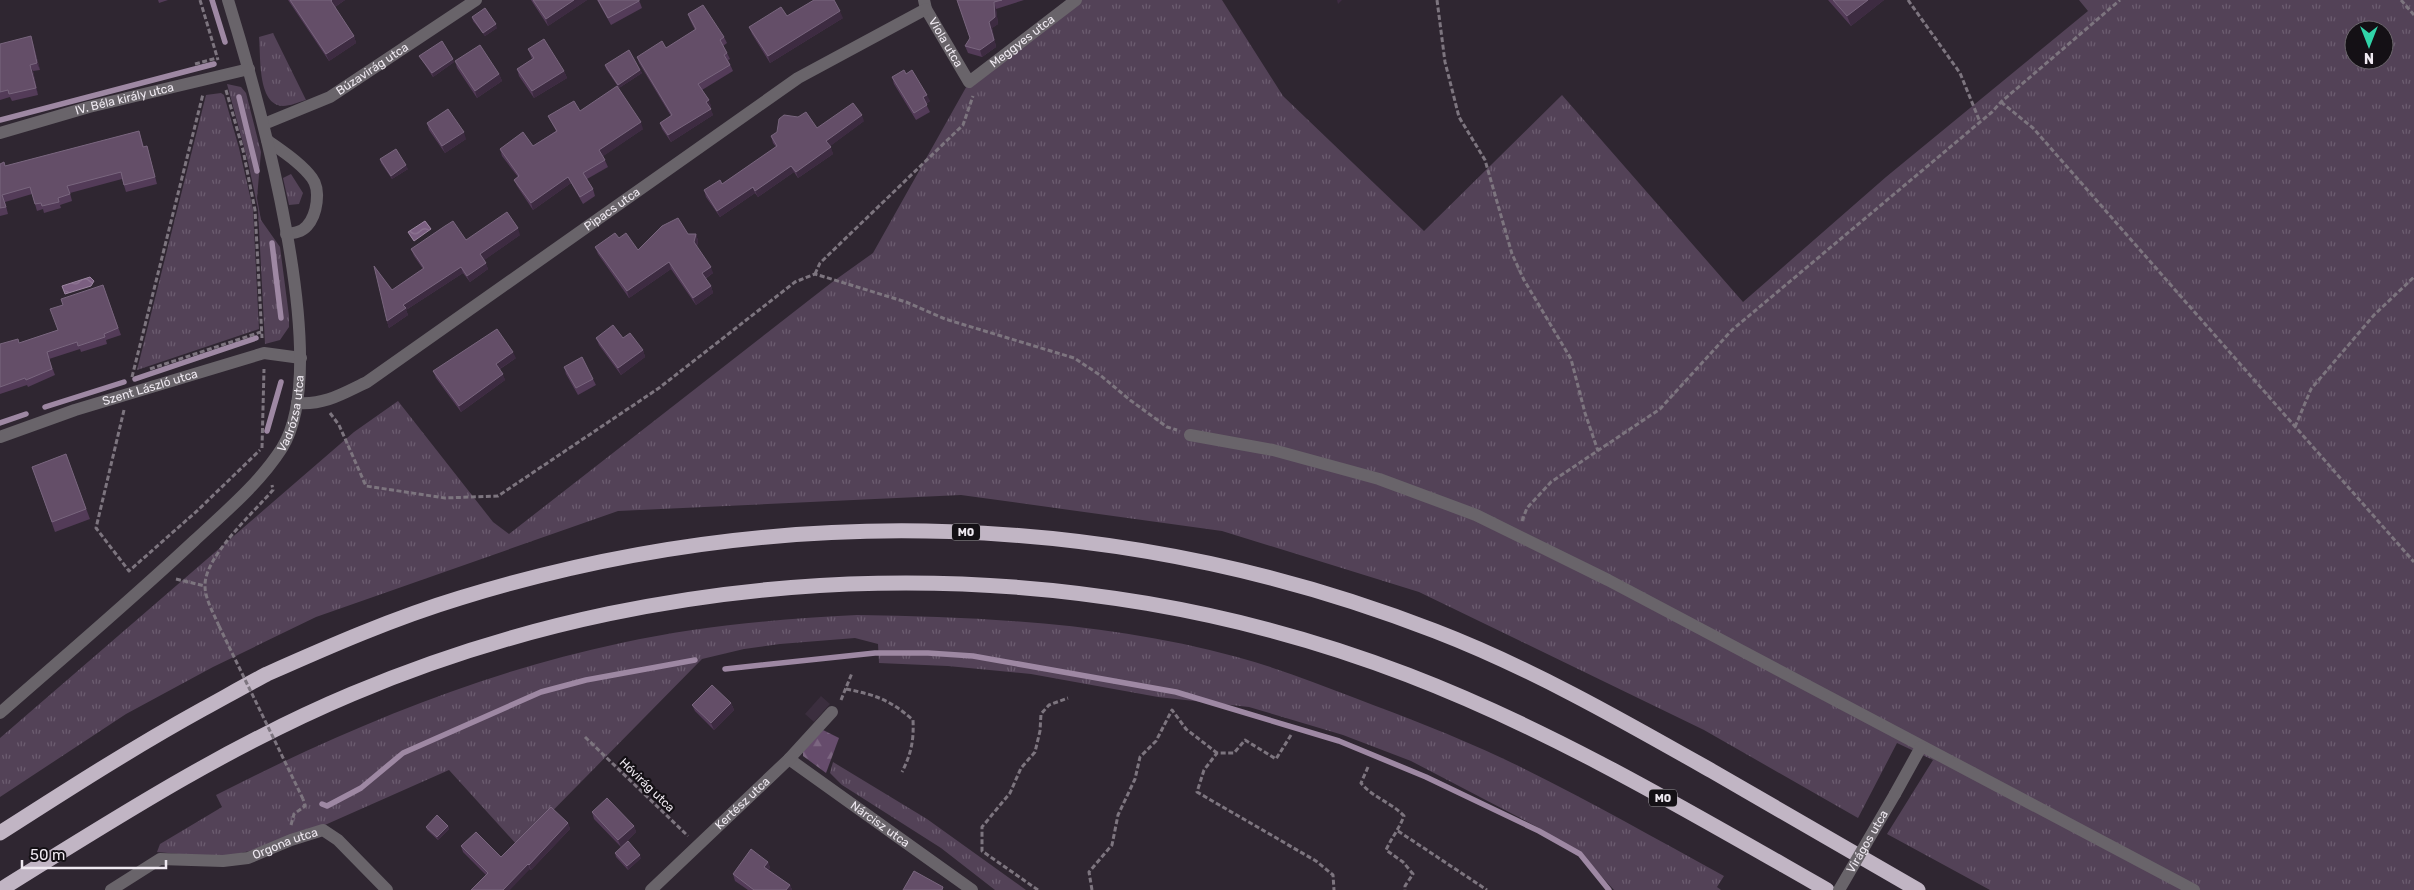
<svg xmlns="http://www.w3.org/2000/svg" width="2414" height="890" font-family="Rubik,sans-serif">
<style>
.built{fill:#3b2e3e}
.grass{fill:url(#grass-tufts);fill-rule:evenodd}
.forest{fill:url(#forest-firs)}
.water{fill:url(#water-waves);stroke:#9e88a3}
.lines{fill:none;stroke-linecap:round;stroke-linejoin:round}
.stream{stroke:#9e88a3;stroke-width:5.5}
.path{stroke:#7d757f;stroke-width:3;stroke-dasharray:5 2.5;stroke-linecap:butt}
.minor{stroke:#69646a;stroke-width:12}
.highway{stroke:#c1b5c4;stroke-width:15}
.path-bridge{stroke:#7d757f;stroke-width:3;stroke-dasharray:5 2.5;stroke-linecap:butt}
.minor-bridge{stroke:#69646a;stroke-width:12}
.wall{fill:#533b58}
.shaded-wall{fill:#3d2b41}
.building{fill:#644e68;stroke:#79667e}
.labels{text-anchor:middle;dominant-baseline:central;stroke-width:4.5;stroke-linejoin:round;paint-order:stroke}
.shield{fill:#141015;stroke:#ada8af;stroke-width:1}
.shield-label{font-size:11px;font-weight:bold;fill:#efe9f1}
.street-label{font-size:12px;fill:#efe9f1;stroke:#141015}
</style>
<defs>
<pattern id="grass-tufts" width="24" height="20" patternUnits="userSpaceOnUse" patternTransform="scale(1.25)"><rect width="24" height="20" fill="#534257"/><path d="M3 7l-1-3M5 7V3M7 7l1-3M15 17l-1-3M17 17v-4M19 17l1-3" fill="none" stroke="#6c5d70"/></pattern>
<pattern id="forest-firs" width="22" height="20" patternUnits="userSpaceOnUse" patternTransform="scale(1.25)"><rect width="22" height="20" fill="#664c6c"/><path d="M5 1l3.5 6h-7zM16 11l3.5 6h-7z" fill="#7c6681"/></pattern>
<pattern id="water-waves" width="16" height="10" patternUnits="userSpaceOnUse" patternTransform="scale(1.25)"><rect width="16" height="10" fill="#7b5f81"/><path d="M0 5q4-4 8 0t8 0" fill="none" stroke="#8e7693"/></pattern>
</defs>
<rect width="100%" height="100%" fill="#2f2631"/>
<path class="built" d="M821 696 830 704 814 722 805 714Z"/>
<path class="grass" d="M1076 0H1222L1283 96 1424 231 1562 95 1743 302 1886 177 2088 11 2079 0H2414V890H1990L1887 834 1933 760 1897 743 1858 818 1704 730 1419 592 1222 531 961 495 618 511 316 617 213 667 126 714 0 797V738L354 432 398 401 493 522 509 534 831 283 873 253 969 82ZM2354 30H2384V60H2354Z
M273 33 306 100C299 102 290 106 283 106 257 105 261 56 259 37Z
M227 84 241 87 246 93 261 152 257 198 261 220 280 247 289 316V327L280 340 265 344 258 209 248 162Z
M221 93 224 95 239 148 253 209 259 329 137 370 206 95Z
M291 174 303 193 299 204 289 205 283 178Z
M857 615C984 617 1113 623 1237 657 1277 668 1316 683 1355 698 1405 717 1455 736 1504 759 1579 795 1651 836 1724 876L1717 887 1721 890H1614L1582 855 1543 830 1411 761 1343 735 1249 707 1158 697 1031 674 948 666 879 663 878 644 855 638 780 644 744 649 702 659 518 846 449 770 291 840 222 858 157 852 160 844 222 807 216 795C345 729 479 673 621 643 699 626 778 619 857 615Z
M833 762 927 819 1026 890H995L941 848 842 785 830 773Z"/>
<path class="forest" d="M819 728 839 738 826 773 803 756V742Z"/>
<path class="water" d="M425 221 431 229 414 241 408 232Z
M90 277 94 281 91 286 65 294 62 286Z"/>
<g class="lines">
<path class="stream" d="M212 0 225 42
M239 97 257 171
M0 120 214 64
M272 243 281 318
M135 379 256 338
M45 407 124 382
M0 423 26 414
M267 431 281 382
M725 669 875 653H928L973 656 1176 692 1339 741 1426 777 1539 831 1580 854 1609 890
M322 804 327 806 361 788 403 753 541 692 586 680 695 660"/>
<path class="path" d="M200 0 218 60
M1437 0 1445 62 1459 117 1485 160 1512 254 1524 280 1571 359 1585 413 1598 451
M1908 0 1960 73 1980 122
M2401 0 2414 15
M195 64 217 58
M226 90 243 150 255 210 262 338
M2001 102 2033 128 2414 562
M815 274 820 263 963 125 973 96
M150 369 261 332
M132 377 203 94
M124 410 96 528 129 571 198 510 260 450
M330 413 339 425 366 486 445 498 498 496 659 388 795 282 815 274 906 302 945 319 1074 358 1100 375 1130 400 1167 427 1177 430
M2295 427 2311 389 2374 315 2414 277
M262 448 264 369
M1522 521 1527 508 1551 482 1660 409 1732 330 1992 112 2001 102 2120 0
M176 579 205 586
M219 626C214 614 205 599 205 586 204 557 254 512 273 490L272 485
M846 689C876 695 890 700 913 720 914 741 911 754 902 772
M841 700 852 673
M1291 735 1276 759 1245 740 1234 753H1217L1204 770 1197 792 1316 861 1333 875 1334 890
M585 737 688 836
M1368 767 1361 783C1373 798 1391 802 1404 816 1399 829 1392 837 1386 850L1403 862 1413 874 1405 886V890
M291 825 294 814 305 806 303 799
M1398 831 1487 890
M1038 890 982 851V827L1010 793 1021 768 1035 752 1040 731 1041 714 1049 705 1068 698
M1092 890 1089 872 1112 845 1118 815 1135 779 1140 757 1156 741 1172 710 1186 729 1217 753"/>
<g class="minor">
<path id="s1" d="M924 0 926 9 969 82 1076 0"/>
<path id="s2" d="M264 124 330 97 476 0"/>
<path id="s3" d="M0 133 89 107 249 69"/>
<path d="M267 140C282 151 301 163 312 178 321 190 317 215 307 226 302 232 294 233 286 234"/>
<path id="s4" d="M297 403C325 405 342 394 367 382L798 78 926 9"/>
<path d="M1190 435 1273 450 1379 479 1476 515 1608 580 2194 890"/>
<path id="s5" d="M0 437 75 410 264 353 301 358"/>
<path id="s6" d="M0 713C65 656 131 600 194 541 225 512 259 484 282 448 335 364 257 94 228 0"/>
<path id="s7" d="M789 759 972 890"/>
<path d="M1895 794 1921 747"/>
<path id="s8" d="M111 890 160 859 223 861 248 858 291 840 323 830 338 840 387 890"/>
<path id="s9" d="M651 890 789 759 832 712"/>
</g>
<path class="highway" d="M0 833C67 790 134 747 203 709 225 697 246 685 267 674 330 646 394 618 460 598 782 499 1120 509 1435 631 1531 668 1622 720 1712 771 1780 811 1849 850 1918 890
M0 890C114 819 228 746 352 694 683 554 1071 545 1408 675 1554 731 1690 812 1827 890"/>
<path class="path-bridge" d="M219 626 303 799"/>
<path class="minor-bridge" id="s10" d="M1839 890 1895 794"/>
</g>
<path class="wall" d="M158 0H168L159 3Z
M288 0H345L335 7 354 36 356 43 329 61Z
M531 0H587L548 26Z
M597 0H639L642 8 611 25Z
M957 0H1024L996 9 998 24 992 28 996 47 982 57 968 53 965 46 970 38Z
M1828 0H1884L1851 26Z
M688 14 724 37 727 43 723 46 727 53 730 59 728 60 733 71 702 90 711 106 709 107 713 115 671 142 662 129 660 123 671 116 639 63 637 57 666 48 695 30 690 20Z
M472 17 497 28 485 36 473 21Z
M843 18 770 63 752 34 749 27Z
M33 43 40 70 33 71 38 95 12 101 10 97 0 100V44Z
M528 49 564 71 567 78 534 98 519 76 517 69 532 59Z
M419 56 454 62 433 77Z
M455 61 499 74 502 81 477 98 457 68Z
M605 65 640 70 642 73 619 88 606 69Z
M906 74 930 101 926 104 930 112 916 120 894 84 892 77Z
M580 111 643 129 603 156 608 167 587 179 593 189 595 196 583 204 571 183 533 210 517 186 514 180 518 177 502 156 500 149 533 146 556 131 551 122 548 116Z
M864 121 830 146 833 154 798 178 794 172 758 197 755 193 720 217 706 197 704 190 722 184 776 147 773 143 771 136Z
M427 123 466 139 445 153 429 130Z
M139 131 144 147 147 146 149 153 157 184 126 192 122 179 70 193 72 201 60 205 61 208 44 213 43 209 37 211 32 194 5 202 8 214 0 216V164L5 166Z
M380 159 408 169 392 179 381 163Z
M688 234H696L698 241 697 247 713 273 705 279 711 286 713 293 696 305 671 269 629 298 598 254 595 247 619 238 638 250Z
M520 235 484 260 488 269 470 282 463 273 406 310 408 315 389 328 387 321 392 290 423 269 414 256 411 249 466 240Z
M103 285 121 335 106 340 107 344 81 352 80 349 49 359 55 375 28 387 27 385 0 394V344L19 343 58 330Z
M596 338H623L643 350 645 357 621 375 599 345Z
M516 358 500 369 505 380 461 412 436 378 433 371Z
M564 367 593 379 596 385 578 395 566 374Z
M66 454 90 519 55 532 32 467Z
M731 703 734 710 714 730 695 711 692 705Z
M592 812 634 826 636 832 621 847 594 819Z
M568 823 570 829 531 870 530 869 486 875 463 852 461 846 501 857Z
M448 826 449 829 438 840 427 830 426 827Z
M615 853 641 858 628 870 616 857Z
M768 862 770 868 768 870 790 885 792 890H748L735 881 733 874Z"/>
<path class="shaded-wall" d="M332 0H345L333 8 331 1Z
M574 0H587L548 26 546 19Z
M1337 0H1342L1338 4Z
M1868 0H1884L1851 26 1847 16Z
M994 2 996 9 998 24 992 28 996 47 982 57 980 50 989 22Z
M840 11 843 18 770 63 768 56Z
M496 24 497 28 485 36 483 33Z
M31 36 33 43 40 70 37 63Z
M354 36 356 43 329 61 326 54Z
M453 59 454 62 433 77 432 73Z
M30 65 33 71 38 95 36 88Z
M640 70 642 73 619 88 618 85Z
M564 71 567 78 534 98 532 91Z
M499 74 502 81 477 98 475 91Z
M927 95 930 101 925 104 923 97Z
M709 100 711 106 708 108 706 102Z
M711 109 713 115 671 142 668 135Z
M862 115 864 121 829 147 826 141Z
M641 122 643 129 602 157 599 150Z
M464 132 466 139 445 153 442 146Z
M831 147 833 154 798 178 796 172Z
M406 165 408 169 392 179 391 176Z
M791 166 794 172 758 197 755 191Z
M568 177 571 183 533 210 531 203Z
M753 187 755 193 720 217 717 211Z
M518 228 520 235 483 261 480 254Z
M696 234 698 241 696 249 694 242Z
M669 262 671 269 629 298 627 291Z
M486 263 488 269 470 282 467 276Z
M461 267 463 273 406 310 408 315 389 328 387 321 403 305Z
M711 267 713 273 704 279 702 273Z
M711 286 713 293 696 305 693 298Z
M643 350 645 357 621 375 618 368Z
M513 352 516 358 498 370 496 364Z
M503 374 505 380 461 412 459 406Z
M731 703 734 710 714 730 711 723Z
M568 823 570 829 531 870 529 865Z
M448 826 449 829 438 840 437 837Z
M634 826 636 832 621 847 618 840Z
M640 855 641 858 628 870 627 866Z
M768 862 770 868 766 874 764 867Z
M528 864 530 869 510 890H503Z
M790 885 792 890H786Z"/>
<path class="building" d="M290 0H332L331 1 354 36 326 54Z
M533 0H574L546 19Z
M598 0H639V1L608 18Z
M814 0H834L840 11 768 56 749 27 781 7 787 16Z
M957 0H1002L994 2 995 17 989 22 994 40 980 50 965 46 970 38Z
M1833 0H1868L1847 16Z
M703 5 724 37 720 40 727 53 724 55 730 65 698 84 709 100 706 102 711 109 668 135 660 123 672 115 637 57 662 41 666 48 696 29 688 14Z
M485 8 496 24 483 33 472 17Z
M31 36 37 63 30 65 36 88 9 94 8 90 0 92V44Z
M544 39 564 71 532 91 517 69 534 58 528 49Z
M442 41 453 59 432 73 419 56Z
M480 45 499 74 475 91 455 61Z
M629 50 640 70 618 85 605 65Z
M904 70 906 74 912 70 927 95 923 97 927 105 914 113 892 77Z
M617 86 641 122 599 150 605 160 583 173 593 189 580 197 568 177 531 203 514 180 519 176 500 149 523 132 533 146 557 131 548 116 574 101 580 111Z
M853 103 862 115 826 141 831 147 796 172 791 166 755 191 753 187 717 211 704 190 720 180 722 184 777 146 771 136 777 132 779 119 784 115 798 117 806 112 817 128Z
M448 109 464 132 442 146 427 123Z
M139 131 143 147 147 146 155 177 124 185 121 172 67 186 70 194 58 198 59 202 42 206 41 203 35 204 30 187 2 195 6 207 0 208V164L4 162 5 166Z
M396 149 406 165 391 176 380 159Z
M507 212 518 228 480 254 486 263 467 276 461 267 403 305 406 308 387 321 374 266 392 290 424 268 411 249 445 226 453 221 466 240Z
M678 218 688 234H696L694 242 711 267 702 273 711 286 693 298 669 262 627 291 595 247 615 233 619 238 626 233 638 250 662 226Z
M103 285 118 328 104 334 105 337 78 346 77 342 47 352 52 369 26 380 25 378 0 387V344L18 339 19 343 58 330 50 309 63 305 61 299Z
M613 325 623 338 630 333 643 350 618 368 596 338Z
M497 329 513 352 496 364 503 374 459 406 433 371Z
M582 357 593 379 576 388 564 367Z
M66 454 86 509 52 522 32 467Z
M712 685 731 703 711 723 692 705Z
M607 798 634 826 618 840 592 812Z
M551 807 568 823 529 865 528 864 503 890H471L488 873 461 846 476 832 501 857Z
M437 815 448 826 437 837 426 827Z
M628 841 640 855 627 866 615 853Z
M751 849 768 862 764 867 790 885 786 890H754L733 874Z
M914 871 943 887 942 890H903Z"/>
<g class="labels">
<g class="shield">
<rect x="952" y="523.5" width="28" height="17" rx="4"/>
<rect x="1649" y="789.5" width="28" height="17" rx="4"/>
</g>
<g class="shield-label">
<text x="966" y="532">M0</text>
<text x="1663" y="798">M0</text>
</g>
<g class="street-label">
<text stroke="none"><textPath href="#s1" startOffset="161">Meggyes utca</textPath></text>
<text stroke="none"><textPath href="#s1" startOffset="48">Viola utca</textPath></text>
<text stroke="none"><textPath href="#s2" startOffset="122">Búzavirág utca</textPath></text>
<text stroke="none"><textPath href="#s3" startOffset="129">IV. Béla király utca</textPath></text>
<text stroke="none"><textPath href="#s4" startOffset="374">Pipacs utca</textPath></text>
<text stroke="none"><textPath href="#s5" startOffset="158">Szent László utca</textPath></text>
<text stroke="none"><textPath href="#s6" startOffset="424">Vadrózsa utca</textPath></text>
<text transform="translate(647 785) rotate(44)">Hóvirág utca</text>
<text stroke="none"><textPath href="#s9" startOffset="126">Kertész utca</textPath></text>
<text stroke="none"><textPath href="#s7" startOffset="112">Nárcisz utca</textPath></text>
<text stroke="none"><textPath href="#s10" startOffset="56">Virágos utca</textPath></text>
<text stroke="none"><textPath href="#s8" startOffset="186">Orgona utca</textPath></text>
</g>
</g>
<g transform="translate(2369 45) rotate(180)"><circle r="24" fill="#141015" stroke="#6c676d"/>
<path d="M0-4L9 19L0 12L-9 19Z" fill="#31d4a9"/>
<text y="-8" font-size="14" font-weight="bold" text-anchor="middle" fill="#efe9f1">N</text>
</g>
<path d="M22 860v8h144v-8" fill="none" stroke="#efe9f1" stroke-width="2.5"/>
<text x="30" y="860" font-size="15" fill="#efe9f1" stroke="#141015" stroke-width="4" paint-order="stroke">50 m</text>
</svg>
